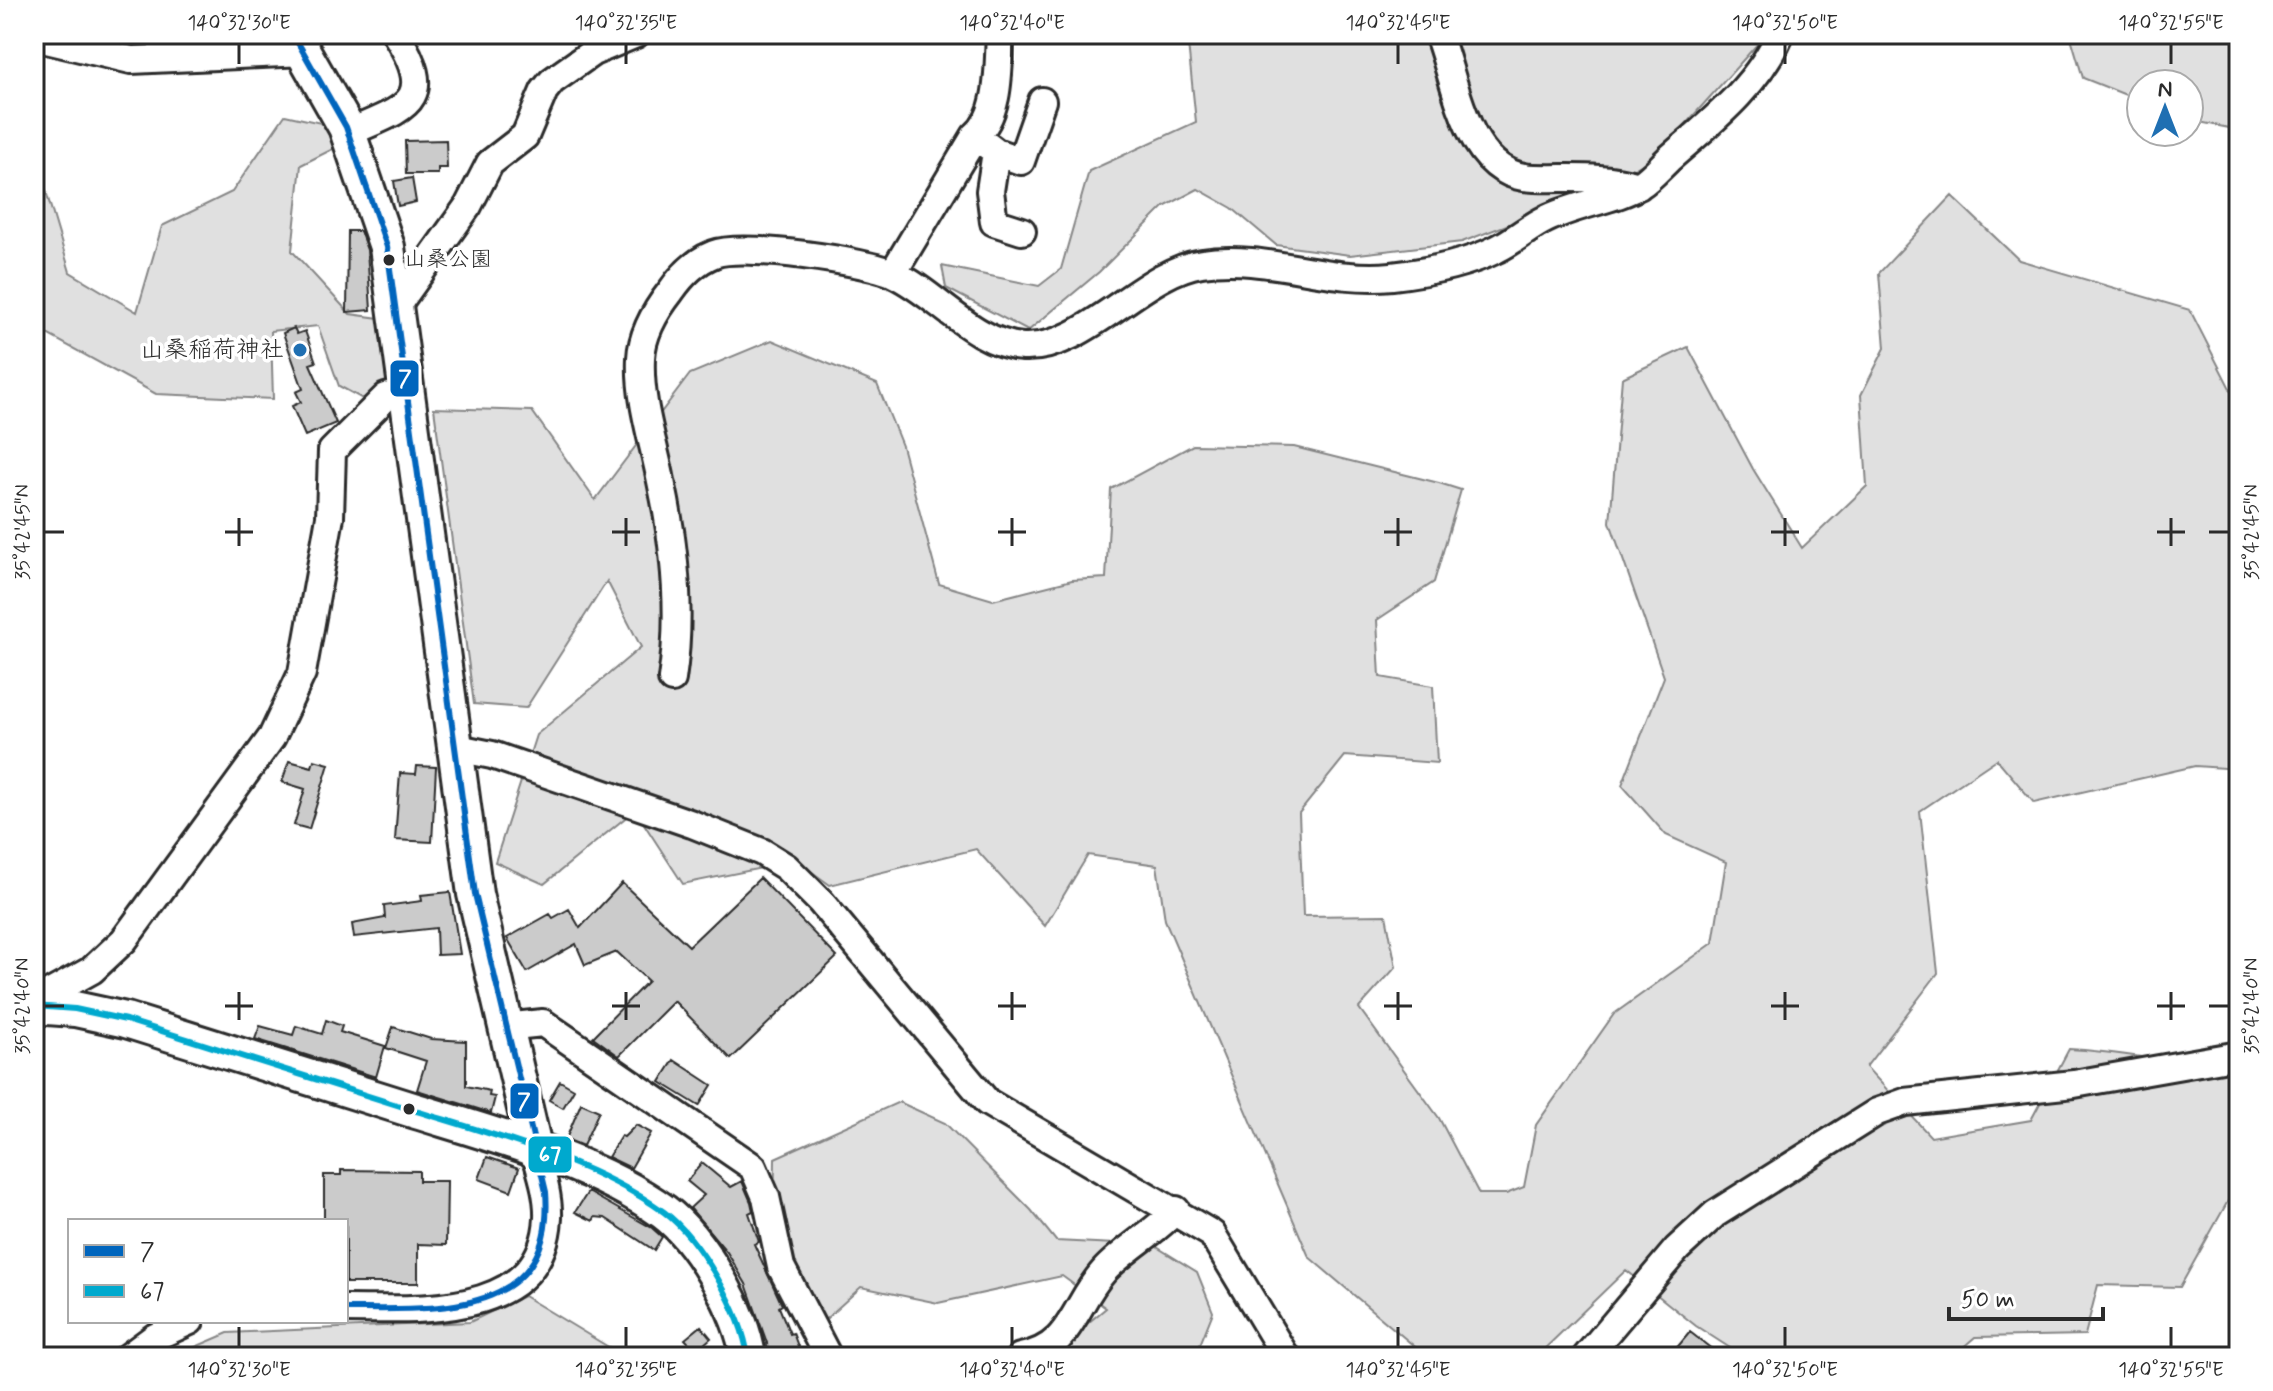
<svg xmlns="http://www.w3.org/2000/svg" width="2273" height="1391" font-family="Mynerve,'Klee One',sans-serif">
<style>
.green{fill:#e0e0e0;stroke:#868686;stroke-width:2}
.building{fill:#cbcbcb;stroke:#2b2b2b;stroke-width:2}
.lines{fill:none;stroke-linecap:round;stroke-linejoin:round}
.minor-casing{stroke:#2b2b2b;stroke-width:32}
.major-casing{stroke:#2b2b2b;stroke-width:40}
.minor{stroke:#fff;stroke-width:26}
.major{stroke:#fff;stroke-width:34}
.bus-1-casing{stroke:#fff;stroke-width:12}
.bus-2-casing{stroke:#fff;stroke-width:12}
.bus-1{stroke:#0065bd;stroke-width:6}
.bus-2{stroke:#00a9ce;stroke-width:6}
.ticks{fill:none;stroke:#2b2b2b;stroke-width:3}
.bus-dot{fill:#2b2b2b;stroke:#fff;stroke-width:3}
.poi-dot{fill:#1f6fb2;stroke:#fff;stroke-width:3}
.labels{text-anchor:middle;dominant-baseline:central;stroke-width:7;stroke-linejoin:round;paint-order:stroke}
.bus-label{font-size:22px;fill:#2b2b2b;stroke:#fff;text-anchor:start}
.poi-label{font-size:24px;fill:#2b2b2b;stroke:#fff;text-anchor:end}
.line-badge{stroke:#fff;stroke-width:3}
.badge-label{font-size:22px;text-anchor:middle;font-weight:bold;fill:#fff}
.neatline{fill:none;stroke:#2b2b2b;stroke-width:3}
.ticks-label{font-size:20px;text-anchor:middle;fill:#2b2b2b}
</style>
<rect width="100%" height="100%" fill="#fff"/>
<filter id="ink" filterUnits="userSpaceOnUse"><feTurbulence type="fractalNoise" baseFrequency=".0125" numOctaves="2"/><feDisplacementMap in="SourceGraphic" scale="16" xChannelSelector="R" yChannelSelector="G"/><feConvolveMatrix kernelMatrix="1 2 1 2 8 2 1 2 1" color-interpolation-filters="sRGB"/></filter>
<g filter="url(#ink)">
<path class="green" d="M1187 34H1762L1761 40 1659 154 1599 190 1462 242 1350 255 1276 245 1232 208 1198 189 1164 207 1099 272 1028 331 946 288 942 266 1039 286 1061 269 1089 171 1196 122Z
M2070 34H2239V130L2189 120V84H2141V101L2083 78Z
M285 115 330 125 335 148 301 165 292 251 350 314 379 318 396 380 363 399 339 386 318 326 271 331 273 399 156 394 34 327V151L70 272 137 312 162 226 232 192Z
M1952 196 2019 260 2190 310 2239 406V769L2195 766 2034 803 1997 759 1920 811 1938 973 1866 1067 1931 1137 2031 1120 2069 1049C2126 1052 2182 1066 2239 1068V1201H2228L2180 1287 2098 1285 2085 1335 1975 1337 1952 1357H1744L1696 1326 1626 1270 1536 1357H1427L1309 1257 1165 920 1157 865 1088 855 1045 926 976 849 830 885 797 861 683 884 635 810 544 884 495 862 536 735 641 647 607 581 526 708 474 704 434 408 532 411 595 500 690 374 772 340 877 384 902 446 939 584 993 600 1072 580 1106 578 1111 489 1193 445 1294 447 1439 483 1461 490 1434 582 1377 620 1380 677 1433 686 1437 763 1345 756 1299 813 1303 916 1386 915 1396 967 1359 1008 1439 1118 1479 1194H1506L1524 1187 1536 1125 1614 1014 1713 943 1726 862 1666 835 1622 785 1664 677 1610 522 1622 378 1688 347 1753 469 1802 548 1867 486 1861 395 1885 348 1879 273Z
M899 1102 945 1123 1031 1210 1056 1241 1155 1246 1197 1272 1213 1312 1195 1357H1047L1106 1308 1062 1276 938 1303 861 1287 817 1327 774 1230 775 1158Z
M524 1296 625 1357H172L228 1333 470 1322Z"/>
<path class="building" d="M446 140 447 168H438V174H406L405 141Z
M412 178 416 202 398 206 394 181Z
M348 231H360L367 250 371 310 347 312Z
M294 328 297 334 305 331 316 362 310 364 336 423 305 436 292 406 301 402 296 392 303 389 283 333Z
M314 760 329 764 309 829 294 825 305 789 282 782 289 761 312 767Z
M417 766 436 767 432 842 395 840 400 773 416 774Z
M760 878 837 957 731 1059 674 1001 619 1056 593 1037 648 981 617 952 585 965 576 944 527 972 507 938 550 914 553 918 569 909 580 928 622 883 689 946Z
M450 892 460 954 437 955 436 928 354 937 352 924 385 918 384 906 422 901 421 895Z
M326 1020 342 1026 340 1032 385 1046 376 1077 255 1039 260 1026 293 1035 296 1026 322 1034Z
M393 1027 431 1039 466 1041V1086L490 1091 489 1096 495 1097 491 1113 417 1090 426 1061 386 1048Z
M674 1060 712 1085 699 1106 660 1082Z
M560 1081 574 1089 563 1108 549 1100Z
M581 1103 599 1111 583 1146 566 1139Z
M636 1125 651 1133 631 1168 608 1157 621 1136 624 1137Z
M487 1157 519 1168 511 1191 479 1179Z
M702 1163 731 1187 742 1181 751 1202 753 1211 749 1213 759 1242 754 1244 782 1305 779 1307 790 1334 793 1333 799 1349 768 1357 767 1343 746 1284 727 1252 690 1208 704 1195 687 1181Z
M341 1170 419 1171V1181H447L446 1245 418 1244V1283H346V1221H324V1175H341Z
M588 1192 652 1228 662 1237 654 1250 605 1218 595 1217 593 1221 575 1212Z
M701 1326 711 1338 696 1351 685 1339Z
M1690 1332 1722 1357H1669Z"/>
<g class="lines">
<defs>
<path id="minor" d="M1438 34C1457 84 1467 177 1534 178 1572 179 1601 175 1639 186
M34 37 131 60 305 52
M348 133C404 108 439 103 396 34
M975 136 996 152 1021 161 1042 101
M996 152 990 191 994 222 1022 231
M893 273 975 136C1001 114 998 66 1000 34
M398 304 468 206 490 163 525 136 544 91 552 81 593 52 636 34
M672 679C682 614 675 546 661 481 653 440 639 401 641 358 642 334 656 310 671 291 682 275 696 261 714 254 742 243 867 261 894 274 937 294 974 344 1023 347 1086 350 1141 272 1202 263 1265 253 1328 283 1392 276 1427 272 1465 265 1497 249 1514 241 1529 227 1546 219 1573 205 1617 199 1640 185 1651 178 1661 166 1671 157 1711 122 1759 84 1780 34
M457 748 492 755 692 824 762 852 786 867 820 901 987 1102 1212 1234 1286 1357
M34 1002 92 970 124 940 272 737 302 673 330 517 332 451 386 397 408 391
M504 1027 543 1023 753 1167 766 1197 781 1267 828 1357
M346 1309C417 1309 542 1320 548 1218 549 1195 541 1172 535 1151
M128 1357 155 1337 190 1321
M1020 1357C1072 1349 1073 1305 1104 1271 1123 1250 1154 1233 1176 1210
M1586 1357 1677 1249 1715 1214 1877 1112 1905 1102 2074 1084 2239 1055"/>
<path id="major" d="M293 34 346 127 387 247 475 894 535 1151
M34 1006 75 1009 126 1020C223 1050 320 1081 416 1111 497 1136 595 1162 664 1212 700 1239 742 1312 748 1357"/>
</defs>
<use href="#minor" class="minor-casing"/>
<use href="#major" class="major-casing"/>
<use href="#minor" class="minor"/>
<use href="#major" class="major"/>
<defs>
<path id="bus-1" d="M293 34 346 127 387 247 475 894 546 1192C556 1320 434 1309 346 1309"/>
<path id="bus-2" d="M34 1006 75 1009 126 1020C223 1050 320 1081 416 1111 497 1136 595 1162 664 1212 700 1239 742 1312 748 1357"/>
</defs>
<use href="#bus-1" class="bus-1-casing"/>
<use href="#bus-2" class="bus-2-casing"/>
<use href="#bus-1" class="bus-1"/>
<use href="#bus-2" class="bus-2"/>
</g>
</g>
<path class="ticks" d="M239 44V64M626 44V64M1012 44V64M1398 44V64M1785 44V64M2171 44V64M239 518V546M626 518V546M1012 518V546M1398 518V546M1785 518V546M2171 518V546M44 532H64M225 532H253M612 532H640M998 532H1026M1384 532H1412M1771 532H1799M2157 532H2185M2209 532H2229M239 992V1020M626 992V1020M1012 992V1020M1398 992V1020M1785 992V1020M2171 992V1020M44 1006H64M225 1006H253M612 1006H640M998 1006H1026M1384 1006H1412M1771 1006H1799M2157 1006H2185M2209 1006H2229M239 1327V1347M626 1327V1347M1012 1327V1347M1398 1327V1347M1785 1327V1347M2171 1327V1347"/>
<g class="bus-dot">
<circle cx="389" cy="260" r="7"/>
<circle cx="409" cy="1109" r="7"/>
</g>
<circle class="poi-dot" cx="300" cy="350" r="8"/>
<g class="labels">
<g class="bus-label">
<text x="404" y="260">山桑公園</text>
</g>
<g class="poi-label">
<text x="284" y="350">山桑稲荷神社</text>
</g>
</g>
<g class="line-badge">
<rect x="389" y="359" width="31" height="39" rx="8" fill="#0065bd"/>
<rect x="509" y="1082" width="31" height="38" rx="8" fill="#0065bd"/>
<rect x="527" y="1135" width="46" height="39" rx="8" fill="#00a9ce"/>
</g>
<g class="badge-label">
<text x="405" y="386">7</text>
<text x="524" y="1109">7</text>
<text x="550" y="1162">67</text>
</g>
<rect width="2273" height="1391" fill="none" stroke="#fff" stroke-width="88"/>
<rect x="68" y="1219" width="280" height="104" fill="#ffffff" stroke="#aaaaaa" stroke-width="2"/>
<rect x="84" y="1245" width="40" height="12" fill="#0065bd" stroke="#aaaaaa" stroke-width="2"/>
<text x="140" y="1259" font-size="24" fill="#2b2b2b">7</text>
<rect x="84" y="1285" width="40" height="12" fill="#00a9ce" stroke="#aaaaaa" stroke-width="2"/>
<text x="140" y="1299" font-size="24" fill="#2b2b2b">67</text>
<g transform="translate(2165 108)"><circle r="38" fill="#ffffff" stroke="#aaaaaa" stroke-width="2"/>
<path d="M0-6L14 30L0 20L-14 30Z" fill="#1f6fb2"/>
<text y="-12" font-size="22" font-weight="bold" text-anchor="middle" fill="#2b2b2b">N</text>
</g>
<path d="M1949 1307v12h154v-12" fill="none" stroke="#2b2b2b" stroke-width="4"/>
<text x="1961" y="1307" font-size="24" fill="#2b2b2b" stroke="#ffffff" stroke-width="6" paint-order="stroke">50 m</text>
<rect x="44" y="44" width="2185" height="1303" class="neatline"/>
<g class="ticks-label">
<text x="239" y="29">140°32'30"E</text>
<text x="626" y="29">140°32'35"E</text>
<text x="1012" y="29">140°32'40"E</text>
<text x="1398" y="29">140°32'45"E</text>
<text x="1785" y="29">140°32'50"E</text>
<text x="2171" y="29">140°32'55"E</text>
<text transform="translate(22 532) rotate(-90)" y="7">35°42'45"N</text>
<text transform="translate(2251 532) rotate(-90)" y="7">35°42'45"N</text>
<text transform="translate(22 1006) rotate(-90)" y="7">35°42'40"N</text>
<text transform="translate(2251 1006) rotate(-90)" y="7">35°42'40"N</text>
<text x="239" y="1376">140°32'30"E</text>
<text x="626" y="1376">140°32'35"E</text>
<text x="1012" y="1376">140°32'40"E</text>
<text x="1398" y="1376">140°32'45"E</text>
<text x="1785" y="1376">140°32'50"E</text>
<text x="2171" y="1376">140°32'55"E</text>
</g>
</svg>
